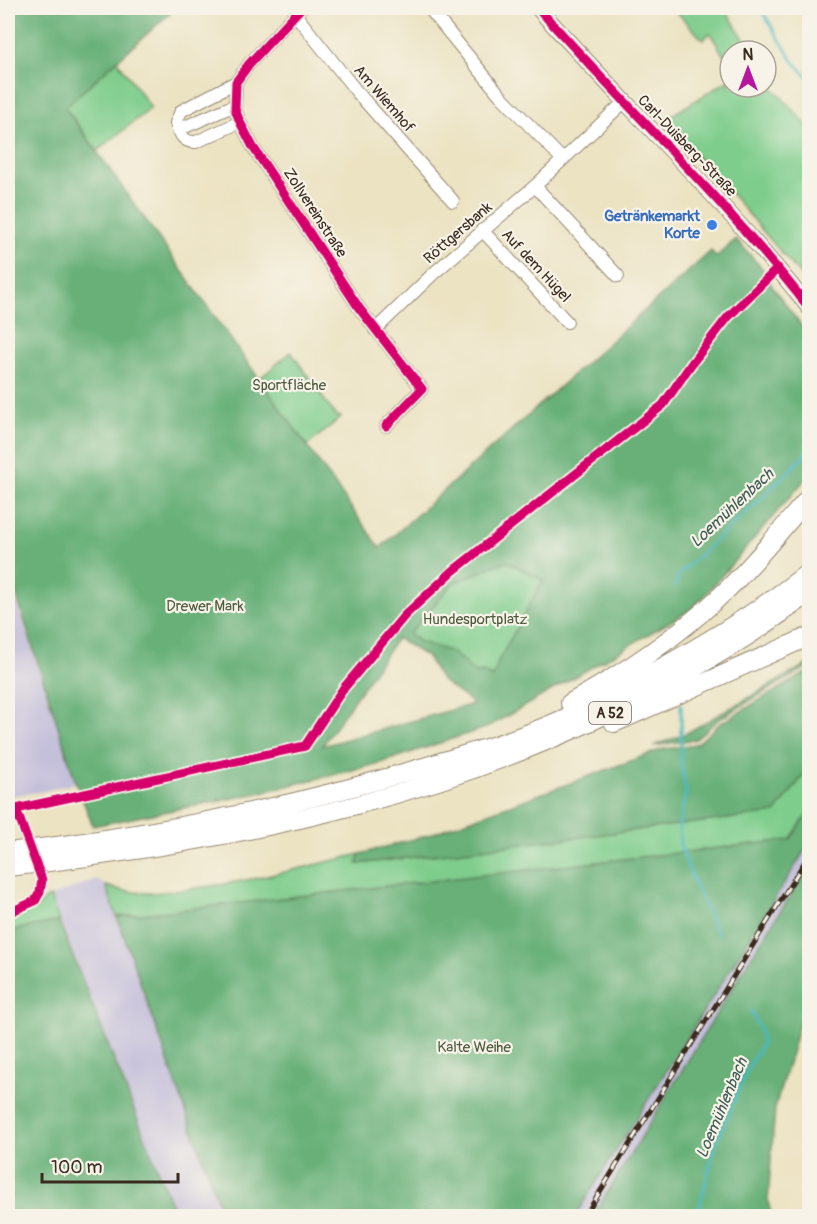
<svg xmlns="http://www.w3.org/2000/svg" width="817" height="1224" font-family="Pangolin,sans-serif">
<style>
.industrial{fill:#c5c0da}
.green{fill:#7fcd8d;stroke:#5d7c56;stroke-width:1.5}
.forest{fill:#67b078;stroke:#516d4b;stroke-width:1.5;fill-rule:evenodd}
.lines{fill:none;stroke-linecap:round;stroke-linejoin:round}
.stream{stroke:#49b8bf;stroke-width:3}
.minor-casing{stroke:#948670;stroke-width:14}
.major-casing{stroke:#948670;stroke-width:17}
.highway-casing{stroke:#948670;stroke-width:20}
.minor{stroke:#fff;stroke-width:12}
.major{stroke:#fff;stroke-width:15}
.highway{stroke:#fff;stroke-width:18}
.rail-casing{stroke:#3b2a1e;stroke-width:5}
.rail{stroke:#f7f3e8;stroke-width:3;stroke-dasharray:9;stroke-linecap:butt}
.cycleway-casing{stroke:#f7f3e8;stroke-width:13}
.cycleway{stroke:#d6006c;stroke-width:9}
.shop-dot{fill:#3f7fe0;stroke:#f7f3e8;stroke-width:2}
.labels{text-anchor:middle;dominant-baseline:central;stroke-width:4.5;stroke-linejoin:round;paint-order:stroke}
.shield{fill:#f7f3e8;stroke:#73665b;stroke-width:1.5}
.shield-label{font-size:14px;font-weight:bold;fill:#3b2a1e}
.street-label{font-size:15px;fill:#3b2a1e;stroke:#f7f3e8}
.shop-label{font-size:15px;font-weight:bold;fill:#366cbe;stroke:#f7f3e8;text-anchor:end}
.park-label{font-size:15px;fill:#4f5b3f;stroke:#f7f3e8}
.water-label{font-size:16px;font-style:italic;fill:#405c56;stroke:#f7f3e8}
</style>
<rect width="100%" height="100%" fill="#f7f3e8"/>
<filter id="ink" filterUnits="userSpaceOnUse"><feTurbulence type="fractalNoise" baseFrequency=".0167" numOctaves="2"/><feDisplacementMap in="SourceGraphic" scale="12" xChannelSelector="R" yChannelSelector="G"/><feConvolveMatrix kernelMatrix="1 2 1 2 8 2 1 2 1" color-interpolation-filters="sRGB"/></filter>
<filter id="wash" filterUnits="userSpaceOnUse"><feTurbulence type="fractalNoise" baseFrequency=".008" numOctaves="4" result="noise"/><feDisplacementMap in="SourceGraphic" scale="24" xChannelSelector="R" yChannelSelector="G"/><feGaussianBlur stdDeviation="1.35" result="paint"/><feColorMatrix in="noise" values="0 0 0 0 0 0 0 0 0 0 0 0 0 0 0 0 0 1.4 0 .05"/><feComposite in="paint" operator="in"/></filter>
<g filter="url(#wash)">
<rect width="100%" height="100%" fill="#ece3c3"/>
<path class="industrial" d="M8 575 76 783 40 792 8 796Z
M809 844V867L756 949 593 1216H575Z
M96 879 106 886 223 1216H176L50 897Z"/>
<path class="green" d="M673 8H724L752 51H730V66L710 33 703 40Z
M117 60 151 108 97 151 65 107Z
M766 75 773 88 806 124 809 138 806 147 810 150 809 285 727 189 663 121 730 79V87H766Z
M291 352 335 415 341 417 307 446 259 379Z
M506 561 543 580 499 660 493 678 483 672 475 673 452 652 420 642 409 634 453 583Z
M809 768V812L790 840 117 917 106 886C137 897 166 892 197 888 252 881 306 867 360 854L358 864 775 813Z
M50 897 59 921 8 931V916C17 915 25 914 33 909 41 905 39 901 50 897Z"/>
<path class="forest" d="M8 8H176L65 107 380 548 711 251 716 257 736 239 766 273 772 286 809 336V475L694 608 488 727 377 764 254 794 93 826 76 783 8 569ZM506 561 543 580 499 660 493 678 483 672 475 673 452 652 420 642 409 634 453 583ZM397 638 427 657 441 680 473 704 322 746Z
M809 663V666L719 719 696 739 653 746 685 734Z
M809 671V768L775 813 357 864 360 854 428 835 663 749 688 746 698 743 719 724Z
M809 812V844L575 1216H223L117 917 790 840Z
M809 867V991L775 1108 768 1200 771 1216H593L756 949Z
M59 921 176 1216H8V931Z"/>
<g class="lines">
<path class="stream" d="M760 8 793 61 810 79
M675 587 679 574 760 500 803 457 810 448
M681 705V763L686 793 679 825 680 845 693 880 718 935
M697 1216 715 1146 750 1064 762 1044 760 1030 751 1011"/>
</g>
</g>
<g filter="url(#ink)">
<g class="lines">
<defs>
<path id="minor" d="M301 8 249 64 236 82 235 109 240 122 253 147 359 308 422 389 386 426
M429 8 500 95 562 159
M295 14 357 92 453 201
M236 82 181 111 176 123C180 134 183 143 196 142L240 122
M178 130 235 105
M535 186 618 276
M482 230 567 322
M375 330 434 273 535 186 624 102"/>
<path id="major" d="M538 8C628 109 727 202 810 309"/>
<path id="highway" d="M570 703C622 674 673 640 717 599 751 568 780 531 810 496
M614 723 810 636
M8 852C147 836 285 809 420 768 467 754 516 740 561 720 582 711 602 699 622 689 687 655 752 617 810 571
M8 867C245 840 470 794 680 676 725 651 769 624 810 592"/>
</defs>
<use href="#minor" class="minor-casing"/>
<use href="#major" class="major-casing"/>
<use href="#highway" class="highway-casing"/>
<use href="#minor" class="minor"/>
<use href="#major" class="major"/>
<use href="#highway" class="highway"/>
<defs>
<path id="rail" d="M585 1216 810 853"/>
</defs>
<use href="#rail" class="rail-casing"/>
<use href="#rail" class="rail"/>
<defs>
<path id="cycleway" d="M301 8 249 64 236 82 235 109 240 122 253 147 359 308 422 389 386 426
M538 8C628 109 727 202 810 309
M8 913 35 901 40 892 42 880 16 809 305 746 343 689 405 615 453 571 663 405 692 363 728 317 778 268"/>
</defs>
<use href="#cycleway" class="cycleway-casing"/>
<use href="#cycleway" class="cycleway"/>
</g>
</g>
<circle class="shop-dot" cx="712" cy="225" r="6"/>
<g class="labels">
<rect class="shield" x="589" y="702" width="42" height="22" rx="4.5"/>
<g class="shield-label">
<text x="610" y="713">A 52</text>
</g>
<g class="street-label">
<text transform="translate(384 99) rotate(49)">Am Wiemhof</text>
<text transform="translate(687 146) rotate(46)">Carl-Duisberg-Straße</text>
<text transform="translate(315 213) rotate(57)">Zollvereinstraße</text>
<text transform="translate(458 233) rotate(-41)">Röttgersbank</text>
<text transform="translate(536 266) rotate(47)">Auf dem Hügel</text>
</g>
<g class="shop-label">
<text x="700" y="216">Getränkemarkt<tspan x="700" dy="17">Korte</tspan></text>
</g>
<g class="park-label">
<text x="289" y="385">Sportfläche</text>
<text x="205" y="606">Drewer Mark</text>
<text x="475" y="619">Hundesportplatz</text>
<text x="474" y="1047">Kalte Weihe</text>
</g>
<g class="water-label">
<text transform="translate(732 508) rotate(-43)">Loemühlenbach</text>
<text transform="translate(722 1108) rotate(-67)">Loemühlenbach</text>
</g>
</g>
<rect width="817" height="1224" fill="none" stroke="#f7f3e8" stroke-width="30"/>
<g transform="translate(748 69)"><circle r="28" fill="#f7f3e8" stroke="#aca397" stroke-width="1.5"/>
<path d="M0-4.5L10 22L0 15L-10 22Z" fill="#b5179e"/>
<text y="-9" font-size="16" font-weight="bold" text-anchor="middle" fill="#3b2a1e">N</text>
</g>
<path d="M42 1173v9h136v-9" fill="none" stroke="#3b2a1e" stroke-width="3"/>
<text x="51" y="1173" font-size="18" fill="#3b2a1e" stroke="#f7f3e8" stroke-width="4.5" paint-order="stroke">100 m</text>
</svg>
